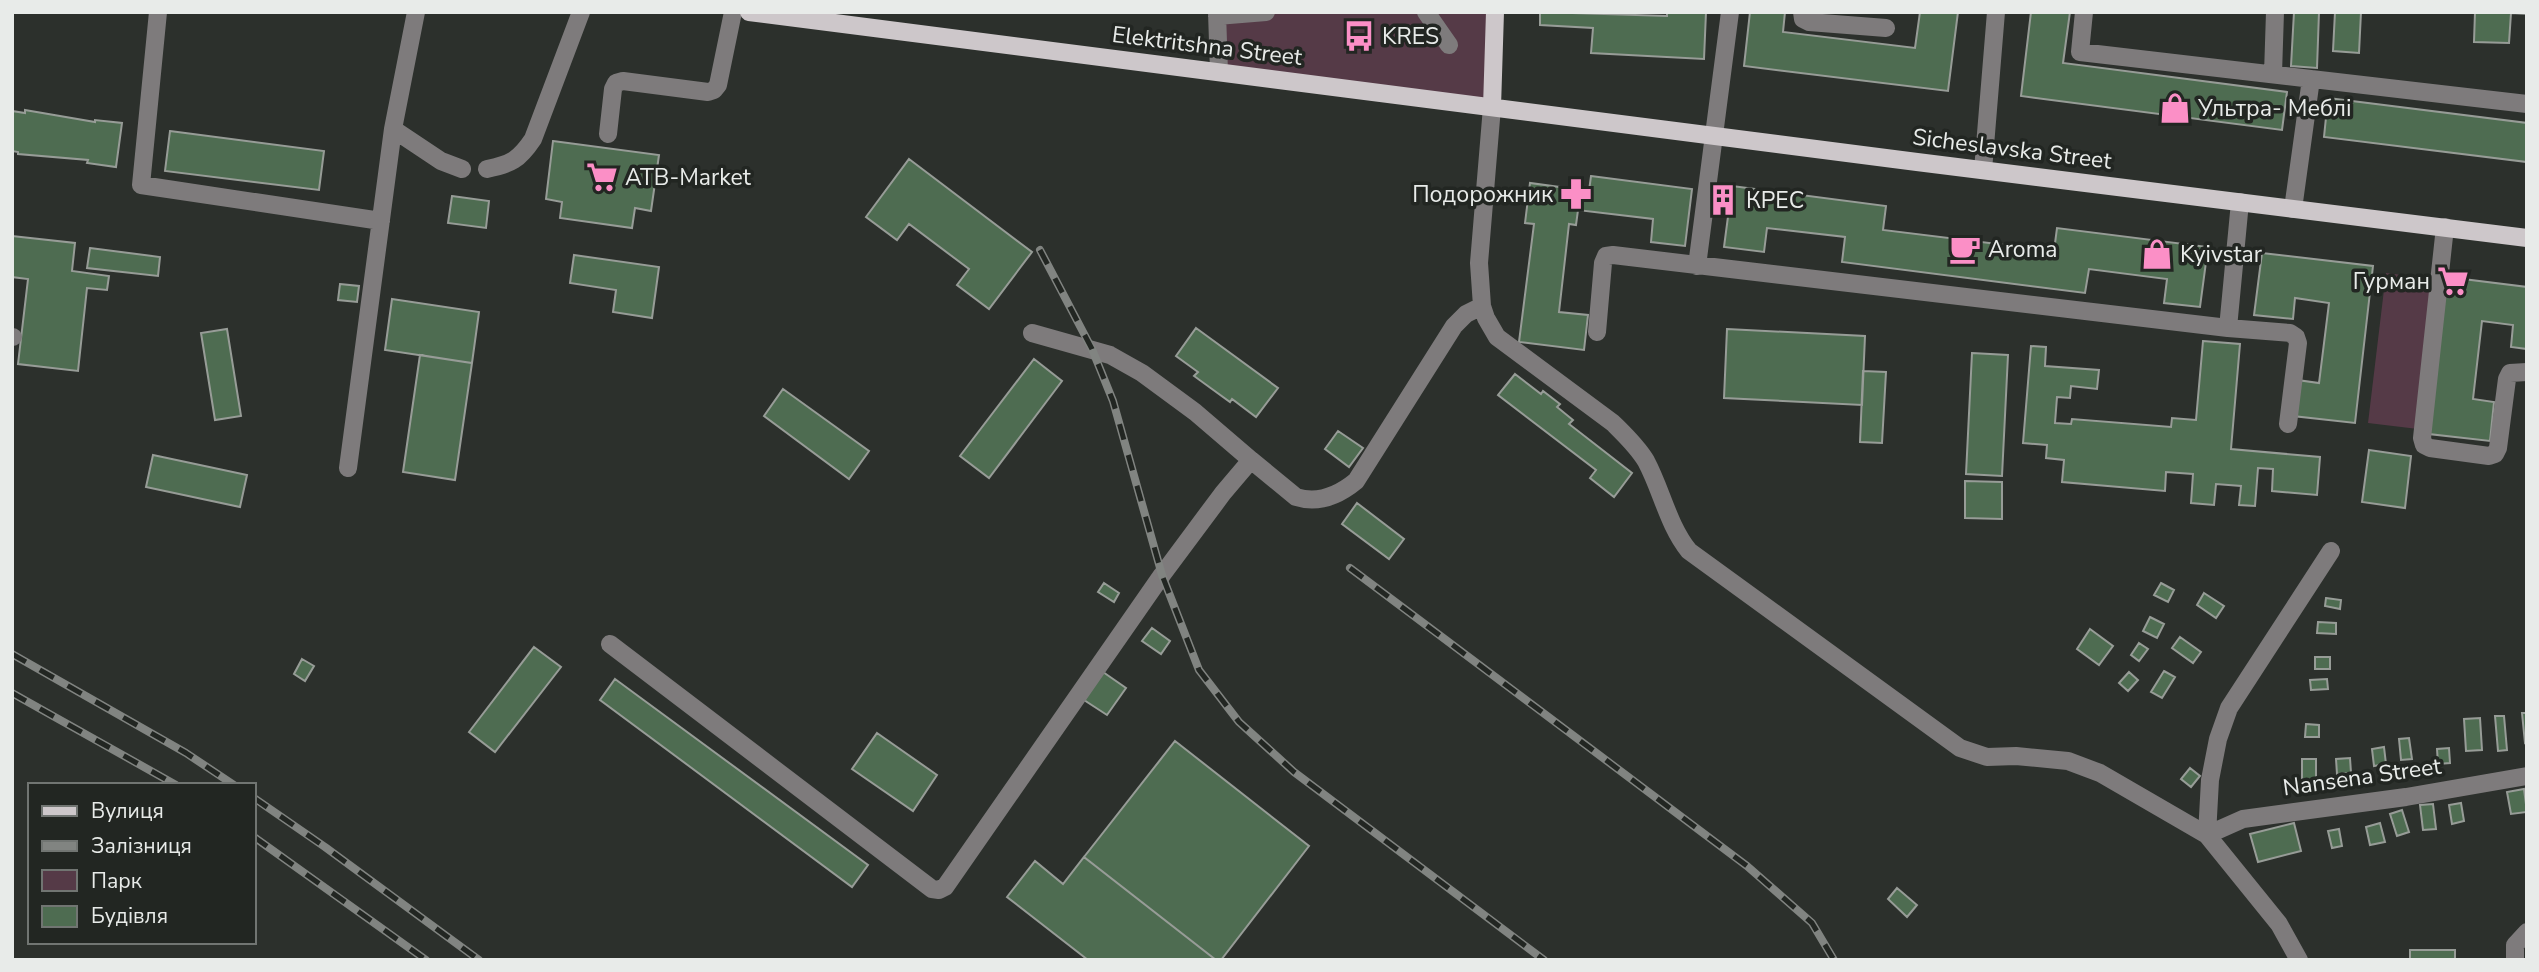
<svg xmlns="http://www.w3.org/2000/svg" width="2539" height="972" font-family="'Nunito Sans',sans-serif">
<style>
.green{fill:#553a47}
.building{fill:#4e6c51;stroke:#979c97;stroke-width:2}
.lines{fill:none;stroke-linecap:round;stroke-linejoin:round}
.minor{stroke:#7e7b7c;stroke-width:18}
.major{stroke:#cdc7ca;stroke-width:18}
.rail-casing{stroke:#818481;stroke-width:8}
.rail{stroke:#222622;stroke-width:5;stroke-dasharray:16;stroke-linecap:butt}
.labels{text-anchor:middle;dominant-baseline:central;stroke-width:7;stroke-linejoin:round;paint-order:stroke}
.poi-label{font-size:23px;fill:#e8ebe9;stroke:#222622;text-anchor:start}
.street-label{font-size:23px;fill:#e8ebe9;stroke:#222622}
</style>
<rect width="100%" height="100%" fill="#2c302c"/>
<path class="green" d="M1217 12H1495L1492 107 1219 72Z
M2386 273 2436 279 2418 429 2368 423Z"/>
<path class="building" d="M1540 12 1667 16V12H1706L1704 59 1591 53 1593 28 1540 25Z
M1750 12H1785L1783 32 1915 48 1920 12H1958L1948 91 1744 66Z
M2031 12H2070L2063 63 2287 92 2282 130 2021 96Z
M2294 12H2319L2317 68 2291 66Z
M2335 12H2361L2359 53 2333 51Z
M2475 12H2527V14L2511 13 2509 43 2474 42Z
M2328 98 2527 123V162L2324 137Z
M25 110 95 122V120L122 123 116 167 87 163 88 160 18 154V152L12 151V111L25 113Z
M170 131 324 151 319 190 165 171Z
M553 141 659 155 651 211 635 208 632 228 560 218 562 202 546 199Z
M909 159 1032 252 989 309 957 285 969 269 909 224 897 240 866 217Z
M1591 176 1692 189 1685 246 1651 242 1653 219 1578 210 1576 225 1569 224 1559 312 1588 315 1584 350 1519 342 1534 224 1525 223 1530 183 1589 191Z
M1732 186 1886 206 1883 230 2054 251 2057 228 2208 247 2200 307 2164 303 2167 279 2089 269 2085 293 1842 262 1845 237 1767 228 1764 252 1724 247Z
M1717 194 1730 196 1729 207 1715 205Z
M452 196 489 201 486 228 448 223Z
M12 236 75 243 72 271 109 276 107 290 87 288 78 371 18 364 28 279 12 277Z
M90 248 160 257 158 276 87 268Z
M2262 253 2373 266 2355 423 2293 416 2297 380 2319 383 2329 303 2295 298 2293 319 2254 315Z
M574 255 659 267 652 318 613 312 616 290 570 283Z
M2447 277 2527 287V349L2511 347 2513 325 2482 321 2473 399 2494 402 2490 441 2429 434Z
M340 284 359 286 357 302 338 300Z
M392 299 479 312 472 363 385 350Z
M1196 328 1278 388 1256 417 1232 399 1230 402 1194 376 1198 372 1176 356Z
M227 329 241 416 215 420 201 333Z
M1727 329 1865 336 1862 405 1724 398Z
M2203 341 2240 344 2231 449 2320 457 2317 495 2272 491 2273 469 2258 468 2255 506 2239 505 2241 486 2216 484 2214 505 2191 503 2193 474 2166 472 2165 491 2062 482 2064 460 2046 458 2047 445 2023 443 2031 346 2046 347 2045 366 2099 370 2097 389 2071 386 2070 398 2057 397 2055 423 2071 424 2072 419 2171 427 2172 418 2196 420Z
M1972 353 2008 355 2002 476 1966 474Z
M420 355 472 363 455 480 403 472Z
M1034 359 1062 381 989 478 960 456Z
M1863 371 1886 372 1882 443 1860 442Z
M1515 374 1541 394 1543 391 1560 404 1557 407 1573 420 1569 424 1632 473 1614 497 1590 478 1596 470 1498 395Z
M783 389 869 451 849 479 764 416Z
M1338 431 1363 448 1349 467 1325 449Z
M2369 450 2411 456 2405 508 2362 502Z
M153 455 247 475 240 507 146 487Z
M1965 481 2002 482V519L1965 518Z
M1357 503 1404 539 1389 559 1342 524Z
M1104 583 1119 593 1114 602 1098 592Z
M2161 583 2174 590 2168 602 2154 595Z
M2204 593 2224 606 2216 618 2197 605Z
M2326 598 2341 600 2340 609 2325 606Z
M2150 617 2164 624 2157 638 2143 631Z
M2318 622 2336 623V634L2317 633Z
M1152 628 1170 641 1161 654 1142 641Z
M2090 629 2113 646 2099 665 2077 649Z
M2180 637 2201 652 2193 663 2172 648Z
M2139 643 2148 649 2139 661 2131 655Z
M534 647 561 667 495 752 469 732Z
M2315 657H2330V669H2315Z
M302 659 314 666 305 681 294 674Z
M2164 671 2175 677 2162 698 2151 692Z
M1103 672 1126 688 1107 715 1084 700Z
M2129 672 2138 680 2128 691 2119 683Z
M615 679 868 865 852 887 600 700Z
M2327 679 2328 689 2311 690 2310 680Z
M2522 713H2527V742L2525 743Z
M2495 716H2504L2507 750 2498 751Z
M2480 718 2482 750 2466 751 2464 719Z
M2306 724 2319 725V737H2305Z
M877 733 937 775 913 811 852 769Z
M2409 738 2412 759 2401 760 2399 739Z
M1175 741 1309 846 1221 960H1216L1084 857Z
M2384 747 2386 764 2374 766 2372 749Z
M2449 748 2450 763 2438 764 2437 749Z
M2350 758 2351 773 2337 774 2336 759Z
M2302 759H2316V779H2302Z
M2190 768 2200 776 2191 787 2181 779Z
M2524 789 2527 812 2511 814 2507 792Z
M2461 803 2464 821 2452 824 2449 805Z
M2433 804 2436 829 2423 830 2420 805Z
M2402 810 2409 832 2397 836 2390 814Z
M2294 823 2301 851 2258 862 2250 834Z
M2380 823 2385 842 2370 845 2366 827Z
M2339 829 2342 846 2332 848 2328 831Z
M1084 857 1216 960H1088L1007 897 1035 861 1063 884Z
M1897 888 1917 905 1907 917 1888 899Z
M2410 950H2455V960H2410Z"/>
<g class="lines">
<path class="minor" d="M158 12 141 185 381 221
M1217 12 1219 72
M1426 12 1449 45
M1802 12 1803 19 1809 22 1886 28
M2084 12 2080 52 2527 104
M1217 16 1266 12
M2273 74 2275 12
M1492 107 1479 263 1482 306 1486 318 1497 337 1613 423C1625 435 1637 446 1646 461 1662 491 1668 525 1689 551L1960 748 1987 757 2016 756 2068 761 2100 773 2207 835 2279 924 2299 960
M393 129 441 161 462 169
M608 134 613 89 616 83 623 81 708 92 714 90 718 85 733 12
M487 169C511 164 519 160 533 139L581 12
M1983 170 1996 12
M2240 202 2228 328 2290 333 2296 337 2298 343 2288 424
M2293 209 2311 79
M2445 227 2422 438 2424 445 2430 448 2489 456 2495 454 2498 448 2507 379 2510 373 2527 372
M1697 266 1730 12
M1597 332 1603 263 1606 256 1613 255 2228 328
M1032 333 1110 355 1142 373 1195 412 1251 460
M12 337H13
M348 468 393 129 416 12
M610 644 932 889 939 890 945 887 1162 575 1223 493 1251 460 1296 497C1318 504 1339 495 1356 481L1454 326 1466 314 1482 306
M2207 835 2243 819 2406 797 2527 776
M2207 835 2210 780 2218 739 2229 708 2331 551
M2515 960V945L2527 932"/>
<path class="major" d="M749 12 1917 162 2527 238
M1492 107 1495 12"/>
<defs>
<path id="rail" d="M1040 250 1092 349 1113 401 1162 575 1199 670 1239 722 1294 772 1544 960
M1350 568 1747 866 1812 923 1834 960
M12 654 186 753 234 785
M12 693 176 785
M254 798 325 847 479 960
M254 837 426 960"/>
</defs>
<use href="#rail" class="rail-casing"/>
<use href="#rail" class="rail"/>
</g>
<defs>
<symbol id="bus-bare" viewBox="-9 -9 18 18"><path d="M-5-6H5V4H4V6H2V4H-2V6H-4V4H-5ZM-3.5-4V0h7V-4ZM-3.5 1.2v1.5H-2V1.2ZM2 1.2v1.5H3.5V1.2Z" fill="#fb8fc6" stroke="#222622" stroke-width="2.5" paint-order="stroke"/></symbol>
<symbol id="shop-bare" viewBox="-9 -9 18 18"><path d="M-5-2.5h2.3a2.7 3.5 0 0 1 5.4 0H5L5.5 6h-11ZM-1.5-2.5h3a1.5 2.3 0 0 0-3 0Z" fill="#fb8fc6" stroke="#222622" stroke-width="2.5" paint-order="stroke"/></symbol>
<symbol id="supermarket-bare" viewBox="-9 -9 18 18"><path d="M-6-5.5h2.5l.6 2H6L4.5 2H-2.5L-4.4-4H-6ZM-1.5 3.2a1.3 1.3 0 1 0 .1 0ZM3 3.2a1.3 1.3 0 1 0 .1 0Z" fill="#fb8fc6" stroke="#222622" stroke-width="2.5" paint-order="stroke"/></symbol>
<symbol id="pharmacy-bare" viewBox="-9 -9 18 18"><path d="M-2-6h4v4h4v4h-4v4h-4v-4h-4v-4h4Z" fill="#fb8fc6" stroke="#222622" stroke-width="2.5" paint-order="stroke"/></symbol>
<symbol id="building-bare" viewBox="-9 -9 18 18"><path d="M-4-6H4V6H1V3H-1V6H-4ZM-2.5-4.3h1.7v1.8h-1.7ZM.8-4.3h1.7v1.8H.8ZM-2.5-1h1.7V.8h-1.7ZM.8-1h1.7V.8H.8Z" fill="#fb8fc6" stroke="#222622" stroke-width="2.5" paint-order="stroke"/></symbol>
<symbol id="cafe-bare" viewBox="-9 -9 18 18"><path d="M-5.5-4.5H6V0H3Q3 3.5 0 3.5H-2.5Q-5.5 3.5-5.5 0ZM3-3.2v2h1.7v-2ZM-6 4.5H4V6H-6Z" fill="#fb8fc6" stroke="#222622" stroke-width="2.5" paint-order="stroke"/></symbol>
</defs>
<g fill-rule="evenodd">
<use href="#bus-bare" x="1337" y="14" width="44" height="44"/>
<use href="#shop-bare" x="2153" y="86" width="44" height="44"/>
<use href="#supermarket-bare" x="580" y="155" width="44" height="44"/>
<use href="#pharmacy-bare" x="1554" y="172" width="44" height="44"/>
<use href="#building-bare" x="1701" y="178" width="44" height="44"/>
<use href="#cafe-bare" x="1943" y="227" width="44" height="44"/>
<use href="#shop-bare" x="2135" y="232" width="44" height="44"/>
<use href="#supermarket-bare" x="2431" y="259" width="44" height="44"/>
</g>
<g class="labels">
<g class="poi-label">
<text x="1382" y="36">KRES</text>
<text x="2198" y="108">Ультра- Меблі</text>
<text x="625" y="177">ATB-Market</text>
<text x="1553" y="194" text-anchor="end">Подорожник</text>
<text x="1746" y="200">КРЕС</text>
<text x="1988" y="249">Aroma</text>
<text x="2180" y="254">Kyivstar</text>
<text x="2430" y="281" text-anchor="end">Гурман</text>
</g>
<g class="street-label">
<text transform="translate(1207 46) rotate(7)">Elektritshna Street</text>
<text transform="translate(2012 149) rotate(7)">Sicheslavska Street</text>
<text transform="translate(2362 777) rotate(-8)">Nansena Street</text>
</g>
</g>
<rect width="2539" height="972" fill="none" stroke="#e8ebe9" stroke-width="28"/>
<rect x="28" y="783" width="228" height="161" fill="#222622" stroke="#717572" stroke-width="2"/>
<rect x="42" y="806" width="35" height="10" fill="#cdc7ca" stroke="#717572" stroke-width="2"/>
<text x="91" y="818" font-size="21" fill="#e8ebe9">Вулиця</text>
<rect x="42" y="841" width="35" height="10" fill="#818481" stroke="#717572" stroke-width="2"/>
<text x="91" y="853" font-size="21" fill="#e8ebe9">Залізниця</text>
<rect x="42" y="870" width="35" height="21" fill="#553a47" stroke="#717572" stroke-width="2"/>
<text x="91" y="888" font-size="21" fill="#e8ebe9">Парк</text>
<rect x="42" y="906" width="35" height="21" fill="#4e6c51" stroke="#717572" stroke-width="2"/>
<text x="91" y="923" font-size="21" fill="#e8ebe9">Будівля</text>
</svg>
